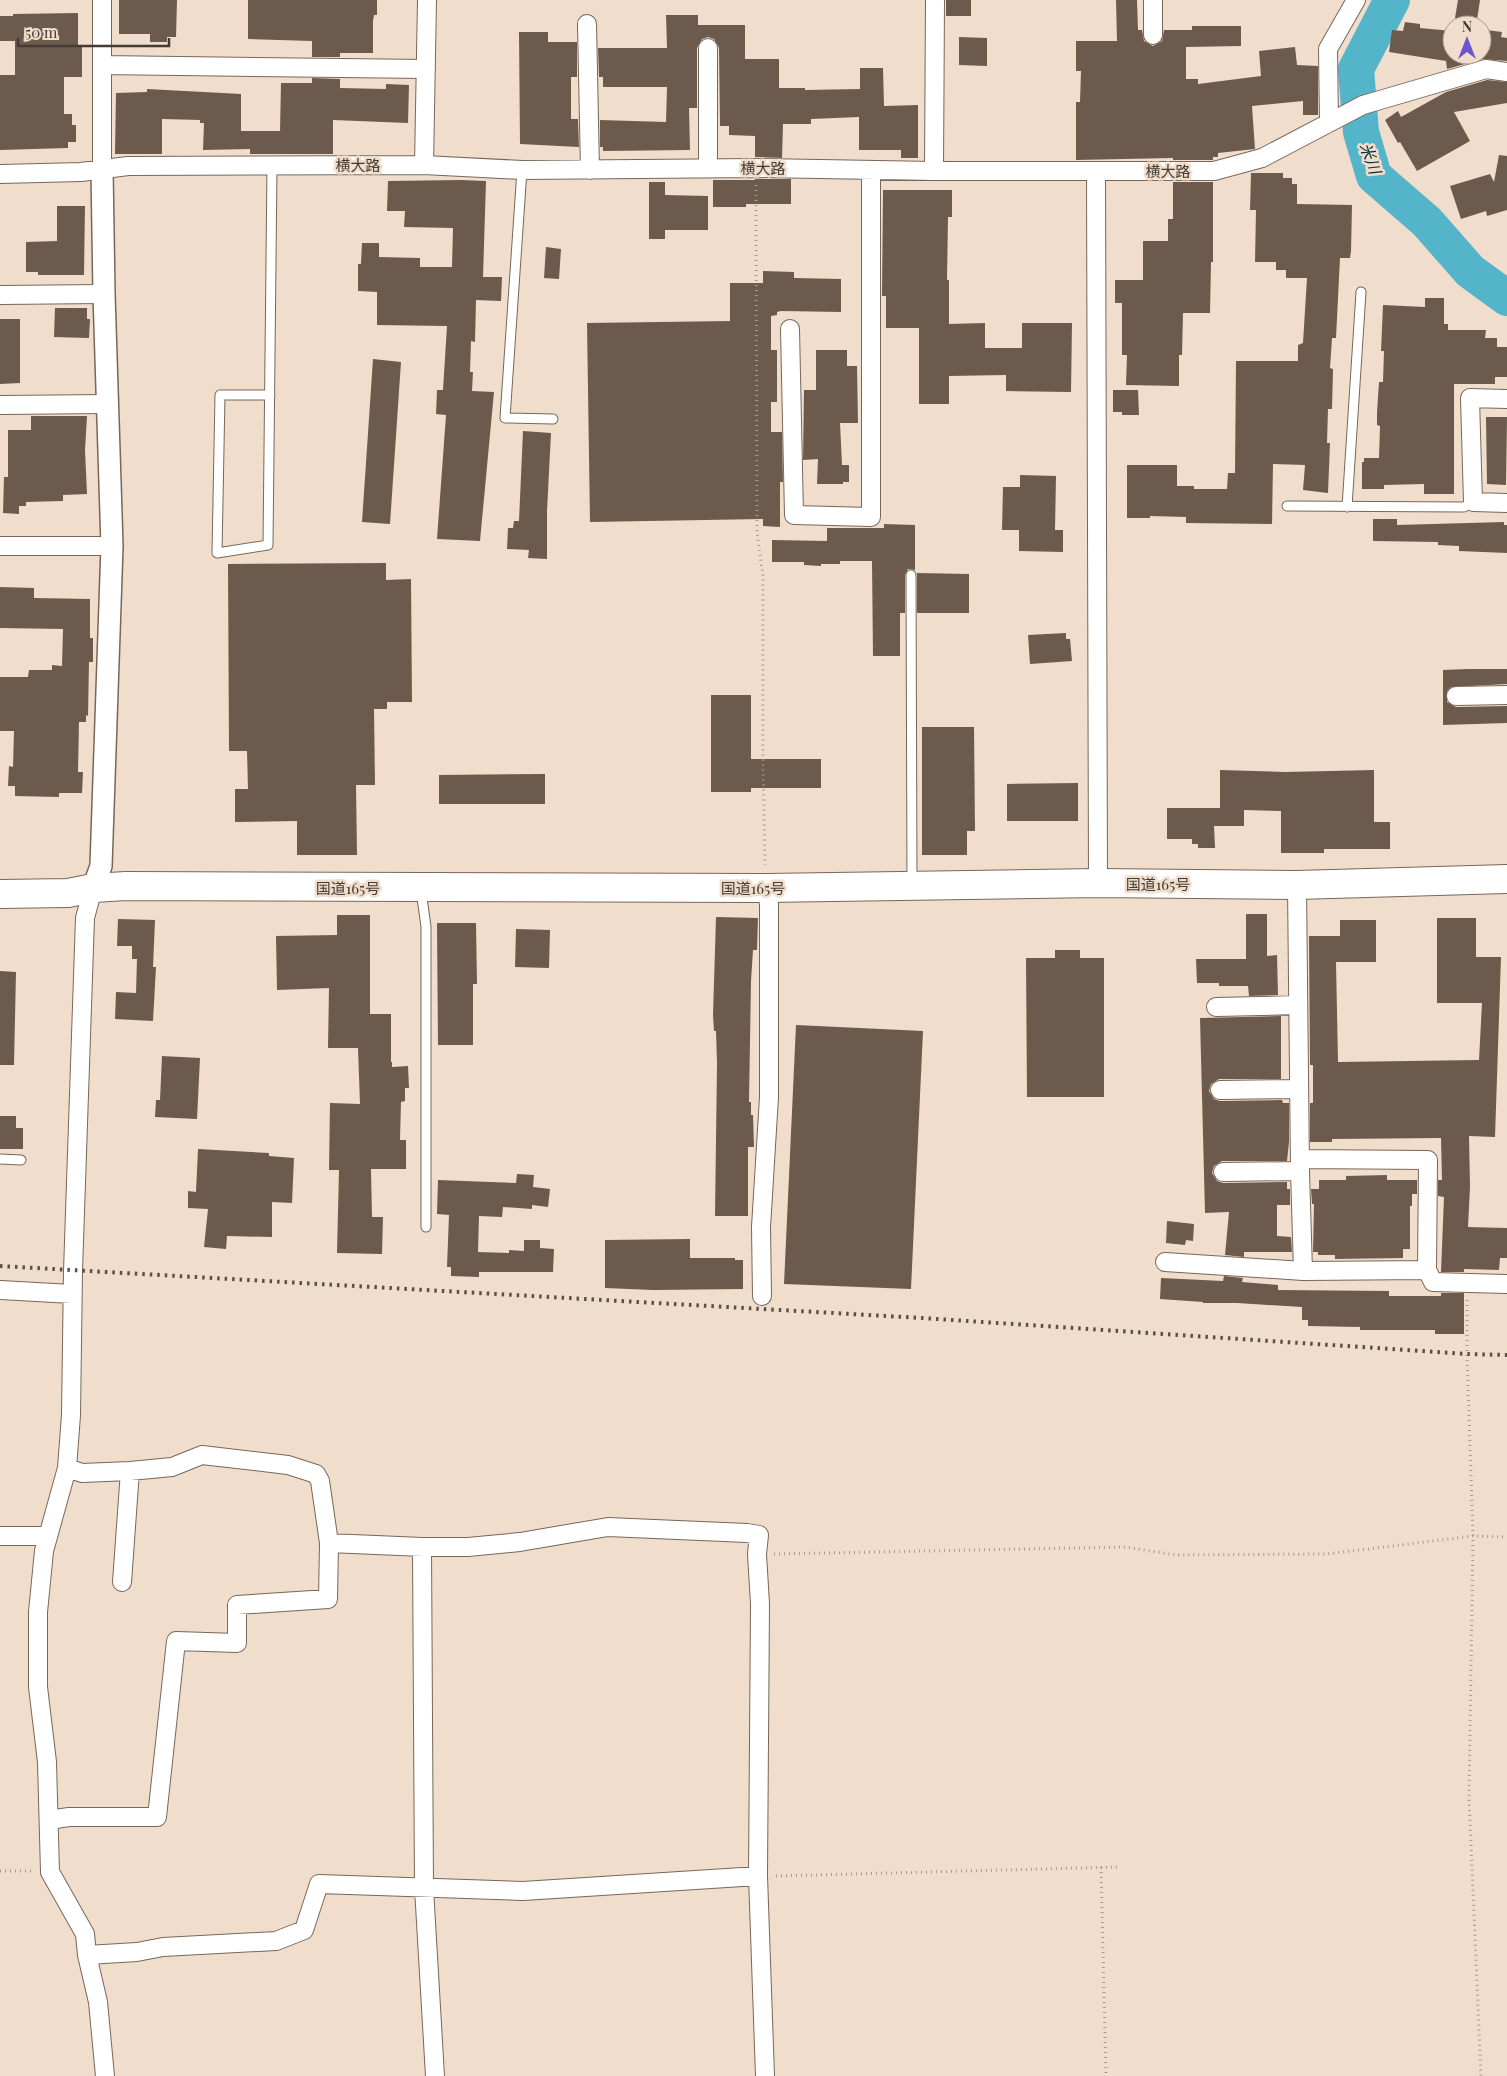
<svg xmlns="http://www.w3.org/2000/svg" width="1507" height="2076" font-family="'Playfair Display','Noto Sans JP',serif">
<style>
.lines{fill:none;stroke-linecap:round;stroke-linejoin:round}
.river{stroke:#54b4c9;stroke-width:36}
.building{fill:#6c5b4d}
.service-casing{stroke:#786758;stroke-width:11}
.minor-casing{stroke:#786758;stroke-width:20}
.tertiary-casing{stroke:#786758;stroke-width:24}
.trunk-casing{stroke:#786758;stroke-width:30}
.path{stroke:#a89a8d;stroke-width:3;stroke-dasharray:1 4;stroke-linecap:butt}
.service{stroke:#fff;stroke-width:9}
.minor{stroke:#fff;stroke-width:18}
.tertiary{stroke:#fff;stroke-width:21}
.trunk{stroke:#fff;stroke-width:28}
.rail{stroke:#595048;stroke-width:4;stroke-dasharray:2.5 5;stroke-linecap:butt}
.labels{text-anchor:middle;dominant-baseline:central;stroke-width:5;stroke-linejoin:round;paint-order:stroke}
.street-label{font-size:15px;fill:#433b34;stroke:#f0ddcc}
.water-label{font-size:16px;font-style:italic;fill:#01313a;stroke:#f0ddcc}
</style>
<rect width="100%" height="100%" fill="#f0ddcc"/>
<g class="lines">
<path class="river" d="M1392 0 1356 69 1361 132 1374 176 1427 222 1470 271 1507 298"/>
</g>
<path class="building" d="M119 0H177L176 37H167V42H150V34H119Z
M248 0H377V15H374L373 21V53H340V57H312V41L248 39Z
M946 0H971V16H946Z
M1116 0H1137L1138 30H1142L1144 41 1153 46 1162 41 1164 30H1192V26H1241V46L1186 47V79H1198V84L1261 76 1259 51 1295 47 1297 65 1318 66V115H1303V101L1252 106 1255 149 1218 153V157H1213V160H1173V158L1076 160V102H1080L1081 71H1076V41H1117Z
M1458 0H1480L1477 20 1455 18Z
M78 13V46H82V77H64V114H72V125H76V142H68V148L0 150V75H15V41H0V16H13V14Z
M666 15H698V25H745V59H779V88H805V90L860 89V68H883L884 106 918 105V158H901V150H859V117L811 119V124H783L782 158 755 157V136L729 135V126H720L719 48 714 39 708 37 702 39 697 48V108H689L690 150 603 151V147H600V120L666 122 667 87H603V77H599L598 48H667Z
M1405 22 1420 24V28L1452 31V55H1483L1486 30 1502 32 1501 37 1507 38V61L1483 59 1447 69 1446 61 1389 52 1392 30 1403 31Z
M519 32H548V42H577V77H571V119H578L579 147 520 144Z
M959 37 987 38V66L959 65Z
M312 78 340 79V88L386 89V84L409 85 408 123 333 120V154H250V149L203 150 204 123H200V120L162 119V154H115L116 93 147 92V89L241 94V131H280L281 83H312Z
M1487 80 1507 82V103L1454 112 1470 141 1417 171 1400 142 1398 143 1385 120 1398 111 1401 117 1446 92Z
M1499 155 1507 156V210L1487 216 1486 211 1461 219 1450 186 1490 174 1494 182Z
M1251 173H1283V178H1292V184H1297V204L1352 205 1351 251 1350 258H1340L1336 338H1332L1330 368 1333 369 1332 409H1328L1327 443H1330L1328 493 1303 490 1305 465 1273 464 1272 524 1186 523V517L1150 516V518H1127V465H1177V486H1194V489H1227L1228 473H1235L1236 361H1298V345L1303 343 1307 278H1286V270H1276V262H1255L1256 210H1250Z
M755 179H791V204H746V207H713V180H755Z
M461 180 486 181 483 277H502L501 301 476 300 475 342 471 341 470 372H473L472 391 494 392 480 541 437 539 446 415 436 414 437 390H443L447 326 377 325V292L358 291V264H361L362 243H379V257L420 258V267H452L453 228 404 227 405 211H387L388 181Z
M649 182H665V195L708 196V230H665V239H649Z
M1173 182H1213V262H1211L1210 313H1183L1182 355H1179V386L1126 385 1127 355H1122V303H1115V280H1143V241H1168V219H1173Z
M883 190H952V217H948L947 280H949V324L985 323V348H1022V323H1072L1071 392 1006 391V375L949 376V404H919V328H886V296H882Z
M57 206H85L84 275H38V272H26V242L57 241Z
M546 247 561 249 559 279 544 278Z
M763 271 794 272V278L841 279V312L781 311 777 312V315L771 316V350H777V402H771V432H782L783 482H780V527L763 526V519L590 522 587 323 730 321V283H763Z
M1425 298H1444V324H1448V330H1486L1485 338H1497V347H1507V377H1495V384H1454V494H1424V484L1384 485V489H1362V462H1364V458H1379L1380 426 1377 425V413L1379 382H1383L1384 351H1381L1383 305 1425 307Z
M55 308H87V319H90L89 338 54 337Z
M0 319H20V383L0 384Z
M816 350H847V366H857L858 423H840L842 465H849V482H843V484H817L818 459 803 460 804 390H816Z
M373 359 401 362 390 524 362 522Z
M1113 390H1138L1139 415H1122V412H1113Z
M31 416H87L85 450 87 494 63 495V501L26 502V506H19V514L3 513 4 477H8V430H31Z
M1486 417H1507L1506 485 1487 484Z
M523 431 551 433 547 511V559L528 558 529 550 507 549 508 528H513L514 521H519Z
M1020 475 1056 476 1055 530H1063V552L1019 551V530H1002L1003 487H1020Z
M1373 519H1397V525L1504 522V525H1507V553L1459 551V546L1438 545V542L1373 541Z
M884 524 915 525V570L908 569 905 575V613H900V656H873L872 561H840V564H821V566L804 565V562H772V540L827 541V528H884Z
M386 563V580L411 579 412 702H387V709H374L375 785H356L357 855H297V821L235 822V789H248L247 751H229L228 564Z
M917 573 969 574V613H917Z
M0 587 34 588V598L90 599V638H93V662H89L88 716 86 715V722H79L78 772H83L82 793H59V797L15 796V786H8L9 766 13 767 14 731H0V677H28L29 670H52V665L62 666 63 629 0 628Z
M1066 633V639H1070L1072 661 1030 664 1028 635Z
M1468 669H1507V684L1451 687 1447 691V702L1456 707 1507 706V723L1443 725V670Z
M711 695H751V759H821V788H751V792H711Z
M922 727H974L975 831H967V855H922Z
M1220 770 1285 772 1374 770V822H1390V849H1324V853H1281V811L1244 810V826H1214L1215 848H1198V844H1192V839H1167V808H1220Z
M545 774V804H439V775Z
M1078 783V821H1007V784Z
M1246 914H1267V956L1277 955 1278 995 1249 996 1248 986H1219V983H1197L1196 959H1246Z
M337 915H370V1014H391V1062H392V1067L408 1066 409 1088H405V1101L401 1102 400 1140H406V1169H371L372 1217H383L382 1254 337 1253 339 1170H329L330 1103 360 1104 358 1048H328L329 988 277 990 276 936 337 935Z
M716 917 758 918 757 950H753L751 981 749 1102H751V1115H753L754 1147H748V1216H715L717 1063 716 1031H714L713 1015Z
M1437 918H1476V957H1501L1495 1137 1469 1136 1470 1187 1468 1227 1507 1228V1258H1500L1499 1270 1464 1269V1272H1441L1444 1197 1438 1196V1180H1442L1441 1138 1332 1139V1142H1310V1103H1313V1065H1310L1309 936H1340V920H1376V962H1336L1338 1062 1479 1060 1482 1003H1437Z
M118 919 155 920 153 967H156L153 1021 115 1019 116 992 136 993 137 959H132V946H117Z
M437 923H476L477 984H473V1045H438Z
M516 929 550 930 549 968 515 967Z
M1055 950H1080V958H1104V1097H1027L1026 958H1055Z
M0 971 16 972 14 1065H0Z
M1281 1016V1079H1219L1211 1084 1209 1091 1214 1099 1220 1101 1282 1100 1283 1103H1289V1142L1287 1161H1222L1214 1166 1212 1173 1217 1181 1223 1183 1287 1182V1189H1290V1205H1277V1236L1291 1237 1292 1252H1244V1257L1225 1255 1229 1212 1205 1213 1200 1018Z
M796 1025 923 1031 911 1289 784 1284Z
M162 1056 200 1058 197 1119 155 1117 156 1100H160Z
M0 1116H16V1128H23V1149H0Z
M198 1149 269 1153V1156L294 1158 292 1203 272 1202V1237L227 1236 226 1249 204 1247 208 1209 188 1208V1191L196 1192Z
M517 1174 534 1175 533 1187 550 1189 548 1207 532 1205V1209L503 1207 502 1217 479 1216 478 1252 509 1253V1250L524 1251V1240H540V1248L554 1249 553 1272H479V1277L451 1276V1267H447L449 1215 437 1214 438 1180 516 1183Z
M1387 1175V1180H1417V1194H1412V1206H1410V1249H1403V1258L1335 1259V1255H1318V1252H1313L1314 1204H1312L1311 1189H1319V1180H1346V1176Z
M1167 1221 1194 1224 1193 1241 1186 1240 1185 1245 1166 1243Z
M690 1239V1258H735V1260H743V1289L653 1290 605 1288V1240Z
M1224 1276 1243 1278 1242 1282 1278 1285V1290L1389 1291V1296H1441V1293H1464V1334H1435V1330H1360V1327L1308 1326V1320H1302V1307L1237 1303H1203V1302L1160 1299 1161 1278 1223 1281Z"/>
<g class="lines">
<defs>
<path id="service" d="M522 170 505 418 553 419
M270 395H220L217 553 268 545 272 166
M1287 506 1464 507 1473 502
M1347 507 1361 292
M911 575 912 884
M421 890 426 927V1227
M0 1159 21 1160"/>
<path id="minor" d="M102 0V169
M1153 0V35
M587 24 590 170
M708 48V168
M102 65 426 69
M1329 123 1328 49 1356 0
M424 165 427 0
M934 171 935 0
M1096 171 1098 883
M0 174 81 172 128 166 424 165 522 170 756 168 934 171H1214L1262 158 1363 105 1486 69 1507 72
M0 295 104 294
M790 329 794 515 871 517V170
M1507 399 1470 398 1473 502 1507 503
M0 405 108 404
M0 546H112
M1456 696 1507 695
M1297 885 1300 1171 1303 1271
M93 888 85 918 73 1271 71 1415 67 1468 44 1551 38 1612V1687L47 1762 50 1872 85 1934 87 1955 98 2002 105 2076
M1216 1007 1298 1005
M1220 1090 1299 1089
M1300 1159 1428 1160 1427 1270
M1223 1172 1300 1171
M1165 1262 1303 1271 1427 1270 1433 1282 1507 1284
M0 1290 72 1294
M762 1296 761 1227 769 1097V904L766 888
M67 1468 82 1473 130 1471 172 1467 202 1455 288 1465 316 1474 320 1481 329 1543 422 1547H468L520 1542 608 1527 747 1533 759 1535 757 1554 760 1604 758 1876 765 2076
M0 1536H48
M422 1547 424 1888 435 2076
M122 1582 130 1471
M49 1820 69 1817H157L176 1641 237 1643V1605L328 1599 329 1543
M87 1955 137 1952 163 1947 276 1941 304 1930 319 1884 523 1891 758 1876"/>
<path id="tertiary" d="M93 888 101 866 112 546 104 294 102 169"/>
<path id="trunk" d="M0 894 68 893 93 888 126 886 766 888 1098 883 1297 885 1507 879"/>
</defs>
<use href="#service" class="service-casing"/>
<use href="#minor" class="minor-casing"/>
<use href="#tertiary" class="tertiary-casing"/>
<use href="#trunk" class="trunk-casing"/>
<path class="path" d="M756 185 757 532 763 576V765L765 865
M1467 1300V1354L1473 1536 1469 1798 1481 2076
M774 1554 1126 1547 1175 1555 1327 1554 1473 1536 1507 1537
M1101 1867 1106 2076
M0 1871H32
M776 1876 1117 1867"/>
<use href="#service" class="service"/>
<use href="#minor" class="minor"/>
<use href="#tertiary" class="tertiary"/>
<use href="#trunk" class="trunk"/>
<path class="rail" d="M0 1266 922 1318 1467 1354 1507 1355"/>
</g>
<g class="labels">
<g class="street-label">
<text x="358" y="165">横大路</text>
<text x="763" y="168">横大路</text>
<text x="1168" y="171">横大路</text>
<text x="1158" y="884">国道165号</text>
<text x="348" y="888">国道165号</text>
<text x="753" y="888">国道165号</text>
</g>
<g class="water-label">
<text transform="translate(1371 158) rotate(70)">米川</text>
</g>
</g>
<g transform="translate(1467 40)"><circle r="24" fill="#f0ddcc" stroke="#ab9c8f"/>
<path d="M0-4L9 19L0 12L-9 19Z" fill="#6f54ce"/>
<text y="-8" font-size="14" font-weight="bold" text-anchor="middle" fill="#433b34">N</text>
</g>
<path d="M18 38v8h151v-8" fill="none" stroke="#433b34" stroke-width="2.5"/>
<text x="25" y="38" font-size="15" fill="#433b34" stroke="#f0ddcc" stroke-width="4" paint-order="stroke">50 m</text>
</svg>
